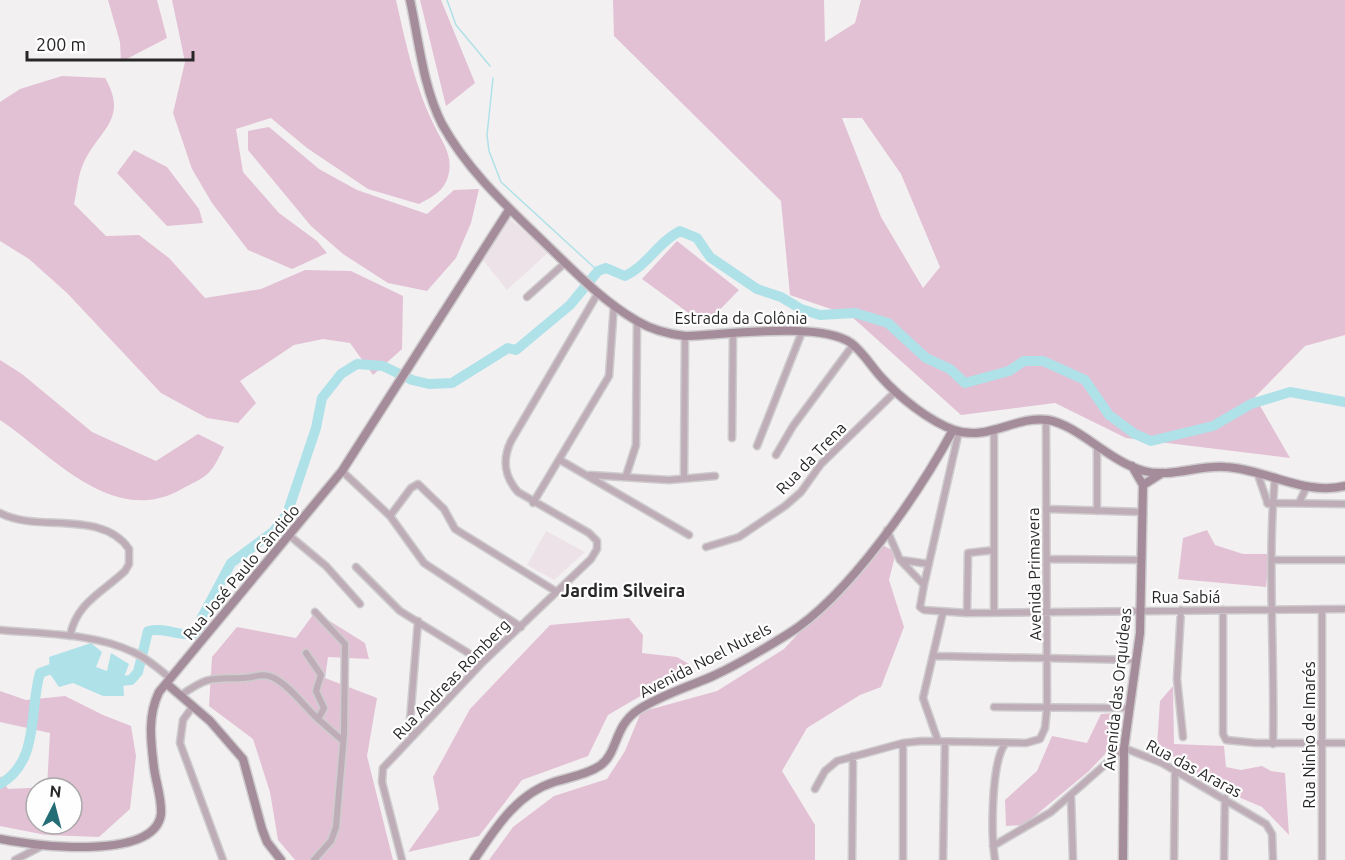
<svg xmlns="http://www.w3.org/2000/svg" width="1345" height="860" font-family="Ubuntu,sans-serif">
<style>
.built{fill:#ede2e8}
.green{fill:#e2c1d4;fill-rule:evenodd}
.water{fill:#afe1e9}
.lines{fill:none;stroke-linecap:round;stroke-linejoin:round}
.stream{stroke:#afe1e9;stroke-width:1.5}
.river{stroke:#afe1e9;stroke-width:10}
.street-casing{stroke:#cecccd;stroke-width:9}
.secondary-casing{stroke:#cecccd;stroke-width:11}
.street{stroke:#beadb7;stroke-width:6}
.secondary{stroke:#a58c9a;stroke-width:8}
.labels{text-anchor:middle;dominant-baseline:central;stroke-width:4.5;stroke-linejoin:round;paint-order:stroke}
.street-label{font-size:16px;fill:#282728;stroke:#fffefe}
.neighbourhood-label{font-size:18px;font-weight:bold;fill:#282728;stroke:#fffefe}
</style>
<rect width="100%" height="100%" fill="#f3f0f1"/>
<path class="built" d="M509 218 549 252 507 290 482 259Z
M546 531 585 552 554 580 527 565Z"/>
<path class="green" d="M108 0H157L167 38 121 62 120 42Z
M172 0H396C406 44 415 88 436 129 443 143 452 155 449 172 446 190 434 196 419 204L368 189 307 148 271 118 236 129 243 172 279 213 317 241 327 253 292 269 248 250 212 203 192 169 173 113 185 62Z
M420 0H441L475 83 446 106Z
M613 0H824L825 42 855 23 861 0H1345V335L1305 346 1255 397 1290 458 1126 438 1055 403 961 415 851 316 790 295 781 201 614 36ZM842 118H862L901 174 940 267 923 288 881 217Z
M62 76 105 78C129 119 99 130 84 162 78 174 77 191 74 204L106 236 139 235 169 258 205 298 261 289 305 270 351 271 403 296 402 349 373 375 350 343 323 339 294 345 240 381 256 403 238 423 207 418 161 393 67 293 29 259 0 241V102L20 89Z
M269 127 319 169 357 190 427 214 454 190 479 189 471 223 456 258 427 291 388 283 343 254 311 226 248 150V131Z
M134 150 167 167 199 209 203 223 167 226 117 173Z
M677 241 739 290 705 325 642 279Z
M0 360 22 374 92 432 156 461 198 434 224 447C210 477 208 475 180 490 112 527 52 455 0 420Z
M1207 530 1215 545 1243 554H1269L1266 587 1178 579 1183 538Z
M880 544 896 552 889 580 904 627 881 687 860 695 807 728 782 771 815 825V860H489L513 827 554 796 607 779 625 751 641 712 717 691 784 649Z
M315 612 365 643 369 659 328 657 325 678 377 698 367 756 393 860H295L278 840 270 792 253 739 209 706 212 657 237 627 296 638Z
M629 618 643 635 642 653 677 657 692 666 608 715 588 756 522 780 479 836 408 852 439 809 433 777 470 709 550 625Z
M1173 686 1174 744 1224 746 1226 767 1241 770 1262 766 1271 771 1285 773 1289 835 1262 807 1222 790 1157 746 1160 701Z
M0 691 26 700 65 696 103 715 131 726 136 756 130 809 99 837 46 835 0 826V776L8 789 47 787 50 733 0 722ZM36 788H72V824H36Z
M1117 713 1107 752 1089 771 1024 825 1006 826 1005 800 1037 771 1052 736 1087 743 1101 714Z"/>
<path class="water" d="M91 643 102 652 96 667 107 671 111 653 129 664 123 680 124 696H103L73 683 59 687 50 674 49 657Z"/>
<g class="lines">
<path class="stream" d="M447 0 456 25 490 66
M493 78 487 135 489 151 501 182 598 271"/>
<path class="river" d="M111 682 131 680 138 672 148 631C168 626 182 640 201 631V619L231 563 273 532 287 514 316 428 322 398 341 374 357 364 383 366 412 380 429 384 452 383 508 348 516 350 570 305 598 271 606 268 625 276C647 266 658 242 680 231L697 238 710 257 757 289 781 297 801 309 820 315 855 313 888 323 926 358 950 369 965 383 1009 371 1024 361H1043L1085 380 1109 415 1135 434 1151 441 1213 426 1251 404 1290 392 1345 402
M0 784C40 762 29 709 40 673L62 665"/>
<defs>
<path id="street" d="M527 297 565 263
M959 431 924 585 920 607 924 610 967 613 1345 609
M994 432V612
M732 438 733 334
M757 446 802 332
M1097 447V511
M776 455 793 426 853 345
M560 460 689 535
M342 471 390 516 424 563 521 627
M1257 472 1268 504
M590 475 669 480 715 476
M626 476 636 445 637 321
M684 477 685 336
M533 503 609 376 614 305
M1267 503 1345 504
M1299 503 1307 486
M1046 509 1142 512
M0 513C37 533 102 509 129 549V564L125 571C103 592 76 603 70 636
M390 516 411 488 418 484 444 509 455 529 557 592
M887 530 900 560 924 585
M290 536 326 566 360 604
M706 547 739 537 785 506 801 492 821 464 895 392
M1047 559 1142 560
M901 560 929 564
M1273 560H1345
M356 567 400 611 483 662
M1322 609V860
M1181 610 1177 679 1183 737
M1223 610V734L1226 740 1256 743H1345
M967 613 968 553 994 550
M0 630C42 634 94 633 133 652 147 658 159 669 171 679
M934 656 1137 660
M181 695C209 676 210 679 242 678 254 678 262 672 274 678 290 686 305 707 318 719L324 708 316 691 321 675 306 653
M193 706 183 720 180 743 223 860
M994 707 1129 708
M318 719 343 741
M412 736 410 721 418 621
M938 741 923 698 943 612
M903 743V860
M1273 744C1275 655 1267 565 1275 477
M815 789 825 771 837 761 903 743 922 741 1026 743 1040 739 1045 728 1047 708 1046 419
M1071 796 1073 860
M993 846 1051 812 1124 748 1162 763 1266 824 1272 834 1273 860
M15 860 40 847
M314 860 331 841 336 827 344 734 345 644 315 612
M402 860 382 782 383 768 483 662 591 559 597 549V541L589 533 518 492C504 476 502 460 511 441L598 293
M852 860 853 756
M943 860 945 742
M995 860C991 835 991 763 1005 744
M1174 860 1175 770
M1224 860 1225 798"/>
<path id="secondary" d="M410 0C419 41 423 87 442 124 469 173 510 209 550 248 577 274 604 302 637 321 652 330 668 334 685 336 725 335 819 321 851 343 863 352 871 366 881 377 899 397 929 421 954 430 987 442 1017 415 1048 420 1078 425 1110 462 1144 471 1170 478 1198 465 1225 467 1266 469 1304 496 1345 486
M1132 466 1143 485
M1143 485 1162 473
M167 684 210 721 243 759 262 829 267 842 281 860
M0 839C41 847 155 860 161 814 162 799 156 783 154 768 151 742 147 717 159 692L342 471 509 210
M474 860C495 829 516 794 554 782 569 777 587 775 601 765 618 752 614 726 638 710 661 695 688 687 713 676 739 664 764 649 788 634 849 596 919 493 953 430
M1123 860 1124 748 1140 633 1143 485"/>
</defs>
<use href="#street" class="street-casing"/>
<use href="#secondary" class="secondary-casing"/>
<use href="#street" class="street"/>
<use href="#secondary" class="secondary"/>
</g>
<g class="labels">
<g class="street-label">
<text x="741" y="318">Estrada da Colônia</text>
<text transform="translate(811 458) rotate(-46)">Rua da Trena</text>
<text transform="translate(241 572) rotate(-50)">Rua José Paulo Cândido</text>
<text transform="translate(1034 574) rotate(-91)">Avenida Primavera</text>
<text x="1186" y="597">Rua Sabiá</text>
<text transform="translate(705 660) rotate(-27)">Avenida Noel Nutels</text>
<text transform="translate(451 679) rotate(-46)">Rua Andreas Romberg</text>
<text transform="translate(1117 689) rotate(-84)">Avenida das Orquídeas</text>
<text transform="translate(1309 735) rotate(-90)">Rua Ninho de Imarés</text>
<text transform="translate(1194 768) rotate(28)">Rua das Araras</text>
</g>
<g class="neighbourhood-label">
<text x="623" y="590">Jardim Silveira</text>
</g>
</g>
<g transform="translate(54 806) rotate(6)"><circle r="28" fill="#fffefe" stroke="#a9a8a8" stroke-width="1.5"/>
<path d="M0-4.5L10 22L0 15L-10 22Z" fill="#246d77"/>
<text y="-9" font-size="16" font-weight="bold" text-anchor="middle" fill="#282728">N</text>
</g>
<path d="M27 51v9h166v-9" fill="none" stroke="#282728" stroke-width="3"/>
<text x="36" y="51" font-size="18" fill="#282728" stroke="#fffefe" stroke-width="4.5" paint-order="stroke">200 m</text>
</svg>
